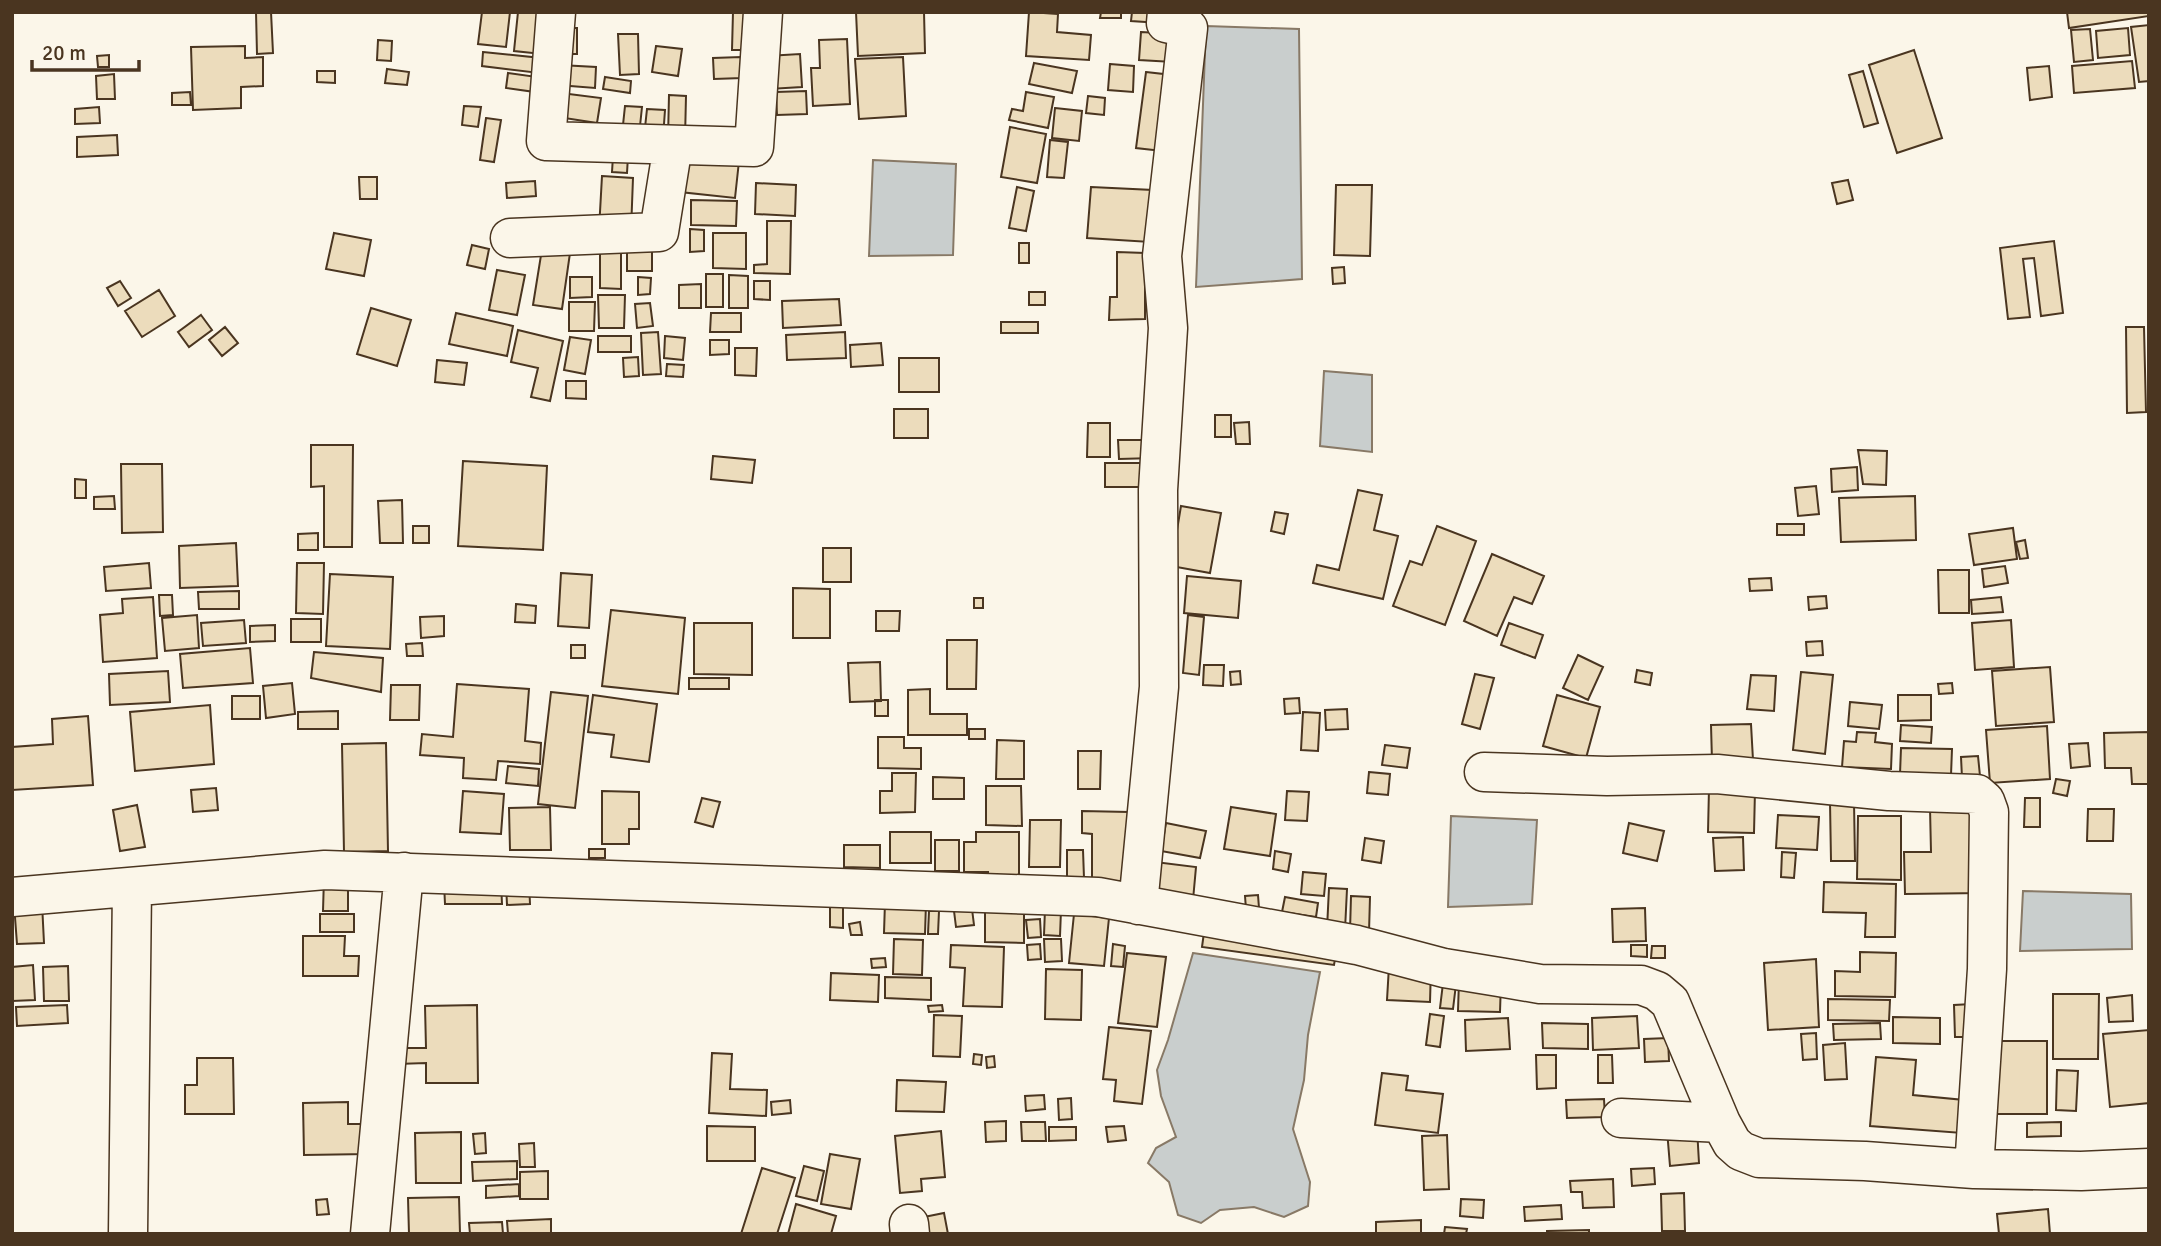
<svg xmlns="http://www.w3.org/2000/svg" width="2161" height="1246" font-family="Signika,sans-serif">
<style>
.water{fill:#c9cecd;stroke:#887966;stroke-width:2}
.building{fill:#ecdcbc;stroke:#4a3520;stroke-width:2}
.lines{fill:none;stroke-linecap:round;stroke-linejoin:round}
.minor-casing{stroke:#4a3520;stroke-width:41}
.minor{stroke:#fbf6e9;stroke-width:38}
</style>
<rect width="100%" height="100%" fill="#fbf6e9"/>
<path class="water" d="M1206 26 1299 29 1302 279 1196 287Z
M873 160 956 164 953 255 869 256Z
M1324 371 1372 375V452L1320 446Z
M1451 816 1537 820 1532 904 1448 907Z
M2023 891 2131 894 2132 949 2020 951Z
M1193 953 1320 972 1308 1035 1304 1080 1293 1129 1310 1182 1308 1206 1284 1217 1254 1207 1220 1210 1201 1223 1178 1215 1169 1182 1148 1163 1156 1148 1176 1137 1161 1096 1157 1070 1168 1040Z"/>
<path class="building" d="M256 12H271L273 53 257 54Z
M482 12H510L506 47 478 44Z
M518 12H547L542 54 514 51Z
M733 12H755L754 50H732Z
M856 12H924L925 53 858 56Z
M1029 12 1058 14 1057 32 1091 35 1089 60 1026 56Z
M1101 12H1121V18H1100Z
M1132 12H1161L1160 23 1131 21Z
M2067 12H2149V16L2069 28Z
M2149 25V81L2139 82 2131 27Z
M562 28H577V54H563Z
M2128 28 2130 55 2098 58 2096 31Z
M2090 29 2093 60 2074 62 2071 30Z
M1141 32 1175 34 1173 62 1139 60Z
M618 34H638L639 74 620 75Z
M847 39 850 104 813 106 811 68H820L819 40Z
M378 40 392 41 391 61 377 60Z
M245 46V58L263 57V86L241 87V108L193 110 191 47Z
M656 46 682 49 678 76 652 72Z
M1914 50 1942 138 1897 153 1869 65Z
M483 52 541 58 539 73 482 66Z
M800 54 802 87 769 89 767 56Z
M109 55V67H98L97 56Z
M741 57 742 78 714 79 713 58Z
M903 57 906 116 859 119 855 59Z
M2132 61 2135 88 2074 93 2072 66Z
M1034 63 1077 71 1072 93 1029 84Z
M1110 64 1134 66 1133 92 1108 90Z
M560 65 596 67 595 88 558 85Z
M2049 66 2052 97 2030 100 2027 68Z
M387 69 409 72 407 85 385 83Z
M317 71H335V83L317 82Z
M1863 71 1878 123 1864 127 1849 75Z
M1146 72 1172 75 1162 151 1136 148Z
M508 73 537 77 535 92 506 88Z
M114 74 115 99H97L96 76Z
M605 77 631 81 630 93 603 89Z
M806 91 807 114 777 115 776 92Z
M190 92 191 105H172V93Z
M1026 92 1054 97 1048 128 1009 120 1012 109 1023 111Z
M561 93 601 98 597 123 558 117Z
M669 95 686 96 685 139 668 138Z
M1088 96 1105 98 1104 115 1086 113Z
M464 106 481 107 478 127 462 125Z
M625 106 642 107 640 126 623 125Z
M99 107 100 123 75 124V109Z
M1055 108 1082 111 1079 141 1052 138Z
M647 109 665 110 663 138 644 137Z
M486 118 501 120 494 162 480 160Z
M1010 127 1046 134 1037 183 1001 177Z
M117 135 118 155 77 157V137Z
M1050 140 1068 142 1064 178 1047 177Z
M684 155 739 161 735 198 680 192Z
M613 156H628L627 173 612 172Z
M602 176 633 178 631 231 599 230Z
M359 177H377V199H360Z
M1848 180 1853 200 1837 204 1832 183Z
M535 181 536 196 507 198 506 183Z
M756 183 796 185 795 216 755 214Z
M1336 185H1372L1370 256 1334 255Z
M1017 187 1034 191 1026 231 1009 228Z
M1091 187 1153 190 1150 242 1087 238Z
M691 200 737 201 736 226 691 225Z
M767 221H791L790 274 754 273V265L767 264Z
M690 229 704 230V251L690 252Z
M334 233 371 240 364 276 326 269Z
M713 233H746V269L713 268Z
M627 239H652V271H627Z
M2054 241 2063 313 2041 316 2034 258 2023 259 2030 317 2008 319 2000 248Z
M1019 243H1029V263H1019Z
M472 245 489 249 485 269 467 265Z
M600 248H621V289L600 288Z
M542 249 570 253 562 309 533 305Z
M1117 252 1145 253V319L1109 320 1110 297H1117Z
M1344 267 1345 283 1333 284 1332 268Z
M497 270 525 275 517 315 489 310Z
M706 274H723V307H706Z
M729 275 748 276V308H729Z
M570 277H592V297L570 298Z
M638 277 651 278 650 294 638 295Z
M120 281 131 298 118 306 107 288Z
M754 281H770V300L754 299Z
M701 284V308H679V285Z
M159 290 175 316 142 337 125 311Z
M1029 292H1045V305H1029Z
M598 295H625L624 328H599Z
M839 299 841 325 783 328 782 301Z
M569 302H595L594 331H569Z
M650 303 653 326 637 328 635 304Z
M371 308 411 320 397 366 357 354Z
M456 313 513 326 507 356 449 344Z
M711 313H741V332H710Z
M201 315 212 330 189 347 178 332Z
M1001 322H1038V333H1001Z
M225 327 238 343 222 356 209 340Z
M2126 327H2144L2146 412 2127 413Z
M518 330 563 341 550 401 531 397 538 368 511 362Z
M658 332 661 374 643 375 641 333Z
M845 332 846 358 787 360 786 335Z
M598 336H631V352H598Z
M665 336 685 338 683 360 664 358Z
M570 337 591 340 585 374 564 370Z
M710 340H729V354L710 355Z
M881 343 883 365 851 367 850 345Z
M735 348H757L756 376 735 375Z
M638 357 639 376 624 377 623 358Z
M899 358H939V392H899Z
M437 360 467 363 464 385 435 382Z
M667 364 684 365 683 377 666 376Z
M566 381H586V399L566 398Z
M894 409H928V438H894Z
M1215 415H1231V437H1215Z
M1249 422 1250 444H1236L1234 423Z
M1088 423H1110V457H1087Z
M1118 440H1154V458L1119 459Z
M311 445H353L352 547H324V486L311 487Z
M1858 450 1887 451 1886 485 1863 484Z
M713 456 755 460 752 483 711 479Z
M463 461 547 466 543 550 458 546Z
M1105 463H1146V487H1105Z
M121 464H162L163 532 122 533Z
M1857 467 1858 490 1832 492 1831 469Z
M75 479 86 480V498H75Z
M1816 486 1819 514 1798 516 1795 488Z
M1358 490 1382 495 1374 530 1398 536 1383 599 1313 583 1317 565 1339 570Z
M114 496 115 509H94V497Z
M1915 496 1916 540 1841 542 1839 498Z
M402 500 403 543H380L378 501Z
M1181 506 1221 513 1210 573 1171 566Z
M1275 512 1288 514 1284 534 1271 531Z
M1777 524H1804V535H1777Z
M413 526H429V543H413Z
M1437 526 1476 541 1445 625 1393 606 1410 561 1422 565Z
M2013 528 2017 559 1974 565 1969 534Z
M318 533V550H298V534Z
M2025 540 2028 558 2020 559 2016 542Z
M236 543 238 586 180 588 179 546Z
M823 548H851V582H823Z
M1492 554 1544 576 1532 604 1514 597 1497 636 1464 621Z
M149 563 151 588 106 591 104 567Z
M297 563H324L323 614 296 613Z
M2005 566 2008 583 1984 587 1982 569Z
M1938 570H1969V613H1939Z
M561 573 592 575 589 628 558 626Z
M330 574 393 577 390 649 326 646Z
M1187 576 1241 581 1238 618 1184 613Z
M1771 578 1772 590 1750 591 1749 579Z
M793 588 830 589V638H793Z
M239 591V609H199L198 592Z
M159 595H172L173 615 160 616Z
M1826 596 1827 608 1809 610 1808 597Z
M153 597 157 658 103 662 100 615 123 613 122 599Z
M2001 597 2003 612 1972 614 1971 600Z
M974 598H983V608H974Z
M516 604 536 606 535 623 515 622Z
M611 610 685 618 678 694 602 686Z
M876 611H900L899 631H876Z
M197 615 199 648 165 651 162 618Z
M1188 615 1204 617 1199 675 1183 673Z
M444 616V636L421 638 420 617Z
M291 619H321V642H291Z
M244 620 246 643 203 646 201 623Z
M2011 620 2014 667 1975 670 1972 623Z
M694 623H752V675L694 674Z
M1509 623 1543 635 1535 658 1501 645Z
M275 625V641L250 642V626Z
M947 640H977L976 689H947Z
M1822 641 1823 655 1807 656 1806 642Z
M422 643 423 656H407L406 644Z
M571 645H585V658H571Z
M250 648 253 683 183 688 180 654Z
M314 652 383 658 381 692 311 678Z
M1578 655 1603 667 1588 700 1563 688Z
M880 662 881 701 850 702 848 663Z
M1204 665H1224L1223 686 1203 685Z
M2050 667 2054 722 1996 726 1992 671Z
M1637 670 1652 673 1650 685 1635 682Z
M168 671 170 702 110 705 109 674Z
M1240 671 1241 684 1231 685 1230 672Z
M1801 672 1833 675 1825 754 1793 750Z
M1475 674 1494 678 1480 729 1462 724Z
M1751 675 1776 676 1774 711 1747 709Z
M689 678H729V689H689Z
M292 683 295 714 266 718 263 686Z
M1952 683 1953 693 1939 694 1938 684Z
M457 684 529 689 525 741 541 743 540 764 498 761 496 780 463 778 464 758 420 755 422 734 453 737Z
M391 685H420L419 720H390Z
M930 689V714H967V735H908V690Z
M551 692 588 696 575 808 538 804Z
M593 695 657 704 649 762 611 757 614 735 588 732Z
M1557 695 1600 707 1586 758 1543 746Z
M1898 695H1931V720L1898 721Z
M232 696H260V719H232Z
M1299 698 1300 713 1285 714 1284 699Z
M875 700H888V716H875Z
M1850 702 1882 705 1879 729 1848 726Z
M210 705 214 764 135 771 130 712Z
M1347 709 1348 729 1326 730 1325 710Z
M338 711V729H298V712Z
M1303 712 1320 713 1318 751 1301 750Z
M88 716 93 785 12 790V747L53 744 52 719Z
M1751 724 1753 760 1712 761 1711 725Z
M1901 725 1932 727 1931 743 1900 741Z
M2047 726 2050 779 1990 783 1986 730Z
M969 729H985V739H969Z
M1857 732 1876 733 1875 742 1892 744 1891 769 1842 767 1844 741 1856 742Z
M2149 732V784H2132L2131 768H2105L2104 733Z
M878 737H904V748H921V769L878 768Z
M997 740 1024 741V779H996Z
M386 743 388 851 344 852 342 744Z
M2088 743 2090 766 2071 768 2069 744Z
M1385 745 1410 748 1407 768 1382 765Z
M1901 748 1952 749 1951 775 1900 774Z
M1078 751H1101L1100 789H1078Z
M1978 756 1980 776 1962 778 1961 757Z
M508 766 539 769 538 786 506 783Z
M1369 772 1390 774 1388 795 1367 793Z
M892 773H916L915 812 880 813V791H892Z
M933 777 964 778V799H933Z
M2056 779 2070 781 2067 796 2053 793Z
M986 786H1021L1022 826 986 825Z
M216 788 218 810 193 812 191 790Z
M1709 788 1755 790 1754 833 1708 832Z
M463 791 504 794 501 834 460 832Z
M602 791 639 792V829H629V844H602Z
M1287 791 1309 792 1307 821 1285 820Z
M702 798 720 802 713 827 695 822Z
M2025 798H2040V827H2024Z
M1830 802H1854L1855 861H1831Z
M137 805 145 847 120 851 113 810Z
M550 807 551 850H510L509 808Z
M1231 807 1276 814 1270 856 1224 849Z
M1930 808H1981L1982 893 1905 894 1904 852H1931Z
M2088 809H2114L2113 841H2087Z
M1082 811 1129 812 1128 884 1092 883V834L1082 833Z
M1778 815 1819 817 1817 850 1776 848Z
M1858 816H1901V880L1857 879Z
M1030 820H1061L1060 867H1029Z
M1166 823 1206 831 1200 858 1161 851Z
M1629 823 1664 831 1657 861 1623 853Z
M890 832H931V863H890Z
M976 832H1019V884H988V872H964V842H976Z
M1743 837 1744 870 1715 871 1713 838Z
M1365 838 1384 841 1381 863 1362 860Z
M935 840H959V871H935Z
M844 845H880V868L844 867Z
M589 849H605V858H589Z
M1067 850H1083L1084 878H1067Z
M1275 851 1291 854 1288 872 1273 869Z
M1782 852 1796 853 1794 878 1781 877Z
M1147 861 1196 867 1193 900 1143 894Z
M1303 872 1326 874 1324 896 1301 894Z
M324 877 348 878V911H323Z
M529 881 530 904 507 905 506 883Z
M501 882 502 904H445L444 883Z
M1824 882 1896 884 1895 937H1865L1866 913 1823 912Z
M1329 888 1347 889 1345 930 1327 929Z
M830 895H843V928L830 927Z
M1258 895 1259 908 1246 909 1245 896Z
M1351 896 1370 897 1369 932 1350 931Z
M1285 897 1318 903 1316 917 1282 912Z
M971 901 974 925 956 927 953 903Z
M885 902 926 903 925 934 884 933Z
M42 903 44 943 17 944 14 904Z
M1645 908 1646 941 1613 942 1612 909Z
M1045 909 1061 910 1060 936 1044 935Z
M985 910H1024V943L985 942Z
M929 911H939L938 934H928Z
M320 914H354V932H320Z
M1074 914 1109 918 1104 966 1069 963Z
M1040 919 1041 937 1028 938 1026 920Z
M860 922 862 935H851L849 924Z
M1205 925 1338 943 1334 965 1202 947Z
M303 936H345L344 956H359L358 976H303Z
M894 939 923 940 922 975 893 974Z
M1044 939H1061L1062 961 1045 962Z
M1040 944 1041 959 1028 960 1027 945Z
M1113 944 1125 946 1123 967 1111 966Z
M951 945 1004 947 1002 1007 963 1006 965 968 950 967Z
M1631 945H1647V957L1631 956Z
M1652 946H1665V958H1651Z
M1860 952 1896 953 1895 997 1835 996V971L1860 972Z
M1127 953 1166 957 1157 1027 1118 1023Z
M885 958 886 967 872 968 871 959Z
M1816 959 1819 1027 1768 1030 1764 963Z
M33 965 35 1000 12 1001V967Z
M68 966 69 1001H44L43 967Z
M1389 966 1431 967 1430 1002 1387 1000Z
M1046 969 1082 970 1081 1020 1045 1019Z
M831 973 879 975 878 1002 830 1000Z
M1444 975 1457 976 1453 1009 1440 1008Z
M885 977 931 978V1000L885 998Z
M1459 980 1501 981 1500 1012 1458 1011Z
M2053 994H2099L2098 1059H2053Z
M2132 995 2133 1021 2109 1022 2107 998Z
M1828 999 1890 1000 1889 1021 1828 1020Z
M1972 1004 1973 1037H1955L1954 1005Z
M67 1005 68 1023 17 1026 16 1007Z
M477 1005 478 1083H426V1063L397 1064V1048H426L425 1006Z
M942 1005 943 1011 929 1012 928 1006Z
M1430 1014 1444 1016 1440 1047 1426 1045Z
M934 1015 962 1016 960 1057 933 1056Z
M1637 1016 1639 1048 1593 1050 1592 1018Z
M1893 1017 1940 1018V1044L1893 1043Z
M1508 1018 1510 1049 1466 1051 1465 1020Z
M1542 1023 1588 1024V1049L1543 1048Z
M1880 1023 1881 1039 1834 1040 1833 1024Z
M1109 1027 1151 1031 1142 1104 1114 1101 1116 1080 1103 1079Z
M2149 1030V1103L2110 1107 2103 1034Z
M1816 1033 1817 1059 1803 1060 1801 1034Z
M1668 1038 1669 1061 1645 1062 1644 1039Z
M1990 1041H2047V1114H1989Z
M1845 1043 1847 1079 1825 1080 1823 1045Z
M712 1053 732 1054 730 1089 767 1090 766 1116 709 1113Z
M974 1054 982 1055 981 1065 973 1064Z
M1536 1055H1556V1088L1537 1089Z
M1598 1055H1612L1613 1083H1598Z
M994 1056 995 1067 987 1068 986 1057Z
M1876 1057 1916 1060 1913 1095 1964 1100 1962 1133 1870 1126Z
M197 1058H233L234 1114H185V1085H197Z
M2057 1070 2078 1071 2076 1111 2056 1110Z
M1382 1073 1408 1076 1406 1090 1443 1094 1438 1133 1375 1125Z
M897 1080 946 1082 944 1112 896 1111Z
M1044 1095 1045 1109 1026 1111 1025 1096Z
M1071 1098 1072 1119 1059 1120 1058 1099Z
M1604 1099 1605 1117 1567 1118 1566 1100Z
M790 1100 791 1113 772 1115 771 1102Z
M348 1102V1124H368V1154L304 1155 303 1103Z
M1006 1121V1141L986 1142 985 1122Z
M1021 1122H1045L1046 1141H1022Z
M2061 1122V1136L2027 1137V1123Z
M707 1126 755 1127V1161H707Z
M1124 1126 1126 1140 1108 1142 1106 1127Z
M1049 1127H1076V1140L1049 1141Z
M1697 1128 1699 1163 1670 1166 1667 1130Z
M941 1131 945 1177 921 1179 922 1191 900 1193 895 1136Z
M461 1132V1183H416L415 1133Z
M485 1133 486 1153 475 1154 473 1134Z
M1447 1135 1449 1189 1424 1190 1422 1136Z
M534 1143 535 1167H520L519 1144Z
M830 1154 860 1159 851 1209 821 1204Z
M517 1161V1179L473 1181 472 1162Z
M804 1166 824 1171 817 1201 796 1196Z
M762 1168 795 1178 777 1234H741Z
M1654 1168 1655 1184 1632 1186 1631 1169Z
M548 1171V1199H520V1172Z
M1613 1179 1614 1207 1583 1208 1582 1192H1571L1570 1181Z
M519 1184V1196L486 1198V1186Z
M1684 1193 1685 1231H1662L1661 1194Z
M459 1197 460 1234H409L408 1198Z
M327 1199 329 1214 317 1215 316 1200Z
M1461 1199 1484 1200 1483 1218 1460 1216Z
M796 1204 836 1216 831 1234H788Z
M1561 1205 1562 1219 1525 1221 1524 1207Z
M2048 1209 2050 1234H1999L1997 1214Z
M944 1213 948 1234H916L914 1219Z
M551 1219V1234H508L507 1221Z
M1421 1220V1234H1376V1222Z
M502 1222 503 1234H470L469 1223Z
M1445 1227 1467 1229 1466 1234H1444Z
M1589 1230V1234H1547V1231Z"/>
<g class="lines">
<defs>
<path id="minor" d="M556 12 546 141 754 147 763 12
M510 238 659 232 673 145
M1484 772 1607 776 1717 774 1889 791 1977 794 1985 801 1989 812 1987 969 1974 1169
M12 897 325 870 1098 897 1357 945 1444 968 1499 977 1540 984 1641 985 1657 991 1670 1002 1721 1123
M1138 905 1159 687 1158 490 1168 328 1162 256 1188 28 1166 23 1167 12
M1621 1118 1721 1123 1732 1143 1741 1151 1759 1158 1865 1161 1974 1169 2081 1171 2149 1168
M909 1224 910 1234
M128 1234 132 887
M370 1234 404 872"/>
</defs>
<use href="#minor" class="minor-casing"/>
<use href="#minor" class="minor"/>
</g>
<rect width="2161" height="1246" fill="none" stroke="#4a3520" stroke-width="28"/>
<path d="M32 60v10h107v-10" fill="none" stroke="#4a3520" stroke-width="3.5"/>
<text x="42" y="60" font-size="21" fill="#4a3520" stroke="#fbf6e9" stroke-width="5" paint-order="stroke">20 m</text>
</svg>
